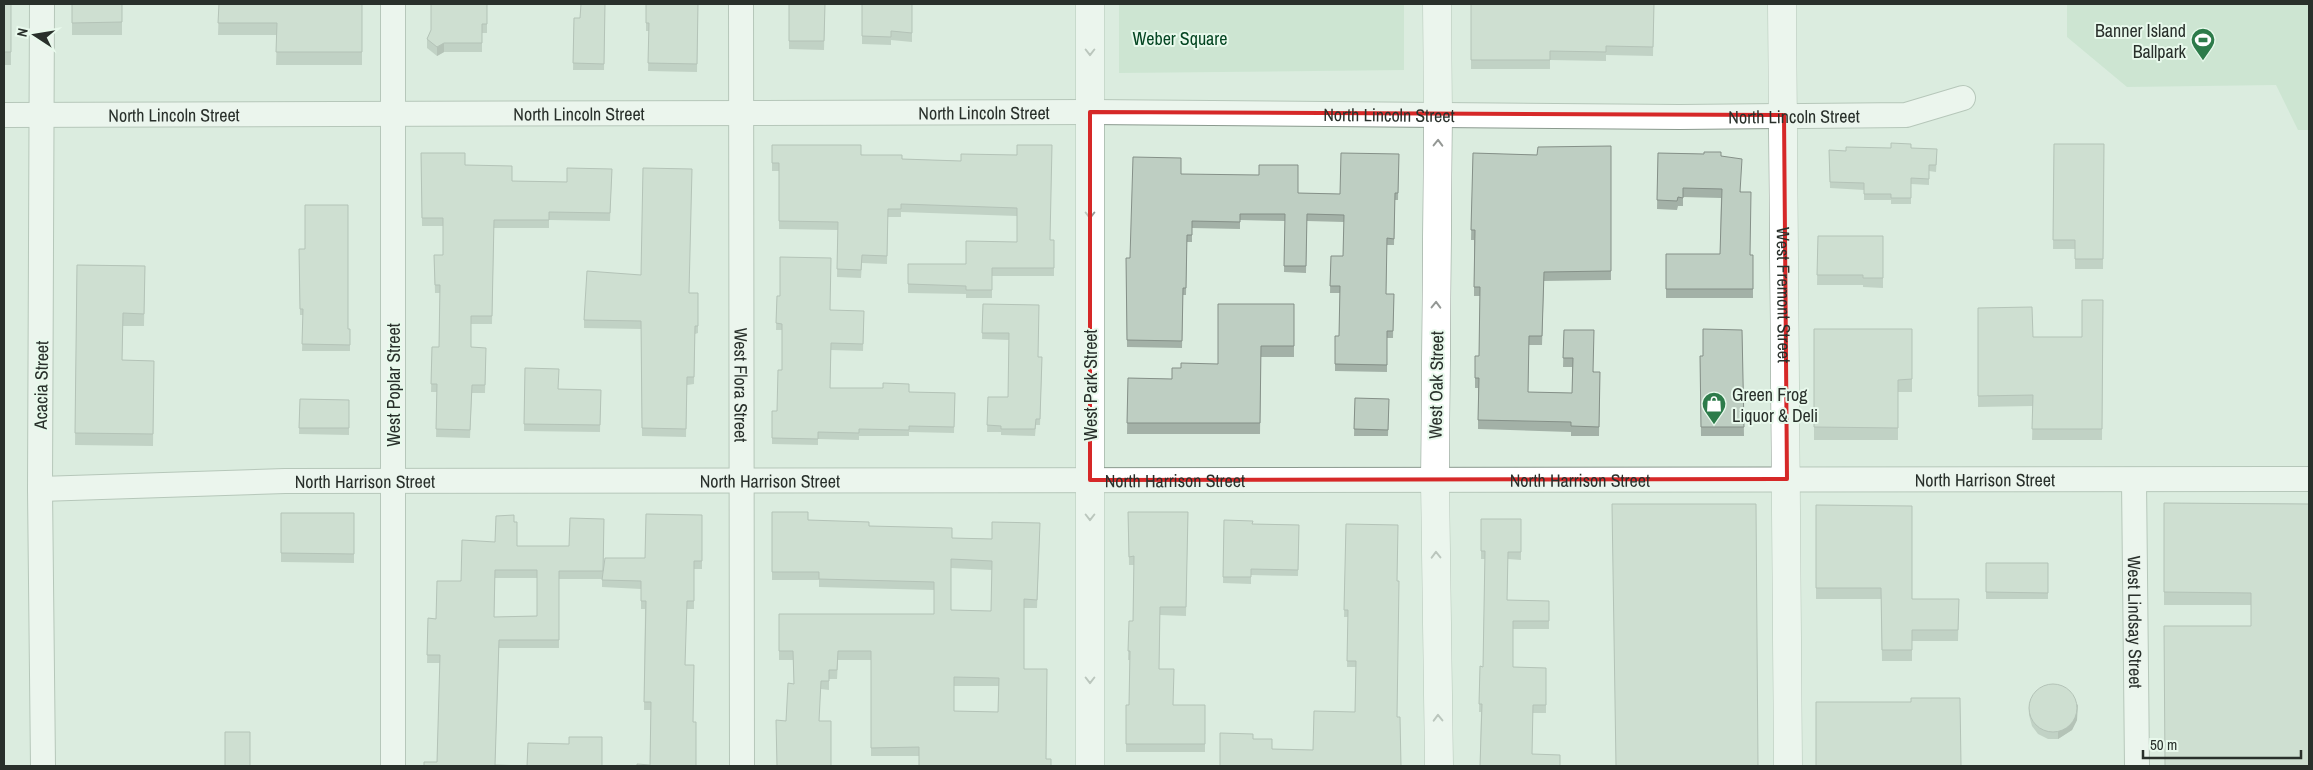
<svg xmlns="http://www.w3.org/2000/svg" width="2313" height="770" font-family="'Archivo Narrow',sans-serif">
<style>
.green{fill:#bcdcc4}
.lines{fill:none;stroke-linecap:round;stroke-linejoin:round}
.minor-casing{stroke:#8a998e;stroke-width:26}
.tertiary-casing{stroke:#8a998e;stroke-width:29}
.minor{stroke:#fff;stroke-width:24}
.tertiary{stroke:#fff;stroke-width:28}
.wall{fill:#a3b1a7;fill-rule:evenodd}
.shaded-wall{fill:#859088}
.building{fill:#becec2;stroke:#859088;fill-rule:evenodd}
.oneway{stroke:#949895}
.marked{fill:none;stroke:#d62828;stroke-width:4;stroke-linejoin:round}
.labels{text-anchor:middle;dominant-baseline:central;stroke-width:4;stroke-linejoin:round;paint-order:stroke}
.poi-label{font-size:18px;fill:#29302b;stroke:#e8f9ec;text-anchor:end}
.park-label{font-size:18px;fill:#054623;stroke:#e8f9ec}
.street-label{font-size:18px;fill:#29302b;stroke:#e8f9ec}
</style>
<rect width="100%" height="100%" fill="#dbecdf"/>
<path class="green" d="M1119 4H1404V70L1119 73Z
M2067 4H2309V130H2298L2276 85 2127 87 2067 37Z"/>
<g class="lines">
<defs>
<g id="minor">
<path d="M42 4 40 489 43 766"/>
<path id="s1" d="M741 4 742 766"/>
<path id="s2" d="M4 115 1090 112 1680 117 1906 115 1963 98"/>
<path id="s3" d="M2134 480 2137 766"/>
<path id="s4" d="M40 489 285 481 2309 479"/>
<path d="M393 766V4"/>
</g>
<g id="tertiary">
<path d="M1090 4V766"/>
<path d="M1437 4 1438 115 1435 481 1439 766"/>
<path id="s5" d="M1782 4 1788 766"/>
</g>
</defs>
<use href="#minor" class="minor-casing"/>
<use href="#tertiary" class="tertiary-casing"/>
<use href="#minor" class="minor"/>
<use href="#tertiary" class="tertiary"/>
</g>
<path class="wall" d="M4 4H11V65H4V78Z
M72 4H122V35H72Z
M219 4H362V65H276L277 35H218Z
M487 4V33H482V52H444L437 56 427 48V39Z
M605 4 604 70H573L574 18H580Z
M646 4H698L697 72 648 71 649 31H646Z
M789 4H825L824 50 789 49Z
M862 4H912V42L891 40V45L862 44Z
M1471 4H1654L1653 56 1606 55V61L1550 60V69H1471Z
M2054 144H2104L2103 269H2075V249H2053Z
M772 145 902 159 961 161V154L1050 240H1054V276H992V298H966V294L908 293V264H966L1017 242V216L901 212V217H888L887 264 862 263 861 278 837 277 838 230 779 229V171H772Z
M1611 146V280L1544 281 1542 345H1529L1528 392 1572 393V367H1563L1564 330 1594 372H1600L1599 436H1571V432L1478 429V388H1475V356H1479L1480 296H1474V240H1471L1473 153 1537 155Z
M1911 148 1937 155 1936 172 1929 171V185L1911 184V204H1891V200H1864V190L1830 188 1829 150 1846 151Z
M421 153 465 165 512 181 567 182 612 169 610 221 549 220V228H494L492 324H471V347L486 356 485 393H472L470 438 436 437 437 392H431L432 347H439L440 293H435L434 255H443V226H422Z
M1658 153 1704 154 1721 156 1741 192 1750 255H1753V298H1666V254H1720L1721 198 1683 197V206H1678L1677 210 1657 209Z
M1399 154 1398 200H1395L1394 245H1387L1386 294H1394L1393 338H1387V372L1335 371V336H1339L1340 293H1330L1331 256H1343L1344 222 1307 221 1306 273 1284 272 1285 221 1240 220V229L1192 228V242H1187L1186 295H1183L1182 348 1127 347 1126 258H1130L1181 174 1298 193 1340 194Z
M1818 236H1883V288L1863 287V285H1817Z
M299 249 348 329H350V351H302L303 315H300Z
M77 265 145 266 144 326H123L122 360 154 361 153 446 75 445Z
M689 293H698V333L695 334 694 384 687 385 686 437 642 436 641 329 584 328V320Z
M777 296 830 310 864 318 863 351 831 350 830 388 909 392 955 393 954 433 909 432V436H859V440L818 439V445L772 444V411H777L782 370V330H776Z
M2103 300 2102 440H2032L2033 406 1978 407V308L2033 337H2082Z
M983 304 1038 357 1042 364 1040 425H1036L1035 436 1001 435V432H987L988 397H1008L1009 340 982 339Z
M1294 304V357H1261L1260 434H1127L1128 378 1172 379 1181 368 1218 364Z
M1814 329H1912V392H1898V440H1814Z
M1742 330 1744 436H1701L1700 356H1703Z
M525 368 558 389 601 390 600 432 524 431Z
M1355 398 1389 399 1388 436H1354Z
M300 399 349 400V435L299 434Z
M2164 503 2309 504 2251 626V605H2164Z
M1816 505 1912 599H1959L1958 641H1912V661H1882L1881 599H1816Z
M772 512 808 520 869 526 952 538 992 539 1040 531 1037 608H1024V669L1046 759 919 756H871V660H838L837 679H829V690L821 689 786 721 794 684 793 660H779V614H934V590L819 587V580H772ZM951 568 992 570 991 611 951 610ZM954 686H999L998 712 954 711Z
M1128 512H1188L1186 616 1160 615 1159 669 1173 705H1205V752H1126V705H1129L1130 660H1128L1129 621H1133L1134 565H1129Z
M281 513H354V563L281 562Z
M702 515V569H694V609H687L650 765 651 710H644L645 609H641V589L602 587V579H559V648H499L495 765 602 766H424L437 762 440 663H427L428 618 436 619 461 581 495 542 514 522 517 546H569L604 519 603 574 645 558ZM495 578H537V616L494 617Z
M1481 519H1521V560L1508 559 1507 600 1549 601V629H1513V667L1546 668V713H1533L1480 766 1481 712H1479L1480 666 1483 667 1485 559H1481Z
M1224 520 1252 524 1299 525 1298 576 1251 575V584L1223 583Z
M1346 524 1397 581V717L1401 766H1220L1253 739 1272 749 1313 750 1355 712 1356 667H1347L1348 617H1344Z
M1986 563H2048V599H1986Z
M2029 709 2077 720 2072 730 2058 739H2048L2038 734 2032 726 2029 715Z"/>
<path class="shaded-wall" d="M444 43V52L437 56V47Z
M2078 704 2077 720 2072 730 2058 739V732Z"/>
<path class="building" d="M4 4H11V52H4V65Z
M72 4H122V22L72 23Z
M219 4H362V52H276L277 23H218Z
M431 4H487V24H482V43H444L437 47 427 39 431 30Z
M581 4H605L604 64 573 63 574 18H580Z
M646 4H698L697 64 648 63 649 23H646Z
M789 4H825L824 41H789Z
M862 4H912V33L891 31V37L862 36Z
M1471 4H1654L1653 47 1606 46V52L1550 51V60H1471Z
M1891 143 1911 144V148L1937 149 1936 165H1929V179L1911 178V198H1891V194H1864V183L1830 182 1829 150 1846 151V147L1891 148Z
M2054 144H2104L2103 259H2075V240H2053Z
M772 145H861V155H902V159L961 161V154L1017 155V145H1052L1050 240H1054V268H992V290H966V286L908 284V264H966V241L1017 242V208L901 204V209H888L887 256 862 255 861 270 837 269 838 222 779 221V163H772Z
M1611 146V271L1544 272 1542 336H1529L1528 392 1572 393 1573 358H1563L1564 330H1594L1593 372H1600L1599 427 1571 426V422L1478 420 1479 378H1475V356H1479L1480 287H1474L1475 230H1471L1473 153 1537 155 1538 147Z
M1704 152H1721V156L1742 159 1740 192H1751L1750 255H1753V289H1666V254H1720L1722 189 1683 188V198L1678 197 1677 201 1657 200 1658 153 1704 154Z
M421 153H465V165L512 166V181L567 182V168L612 169 610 213 549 212V220H494L492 316H471V347L486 348 485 385H472L470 430 436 429 437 384H431L432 347H439L440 285H435L434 255H443V218H422Z
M1341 153 1399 154 1398 193H1395L1394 239 1387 238 1386 294H1394L1393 331H1387V365L1335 364V336H1339L1340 286H1330L1331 256H1343L1344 215 1307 214 1306 266H1284L1285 214H1240V222L1192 221V235H1187L1186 288H1183L1182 341 1127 340 1126 258H1130L1133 157 1181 158V174L1259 175V165H1298V193L1340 194Z
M643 168 692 169 689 293H698V326H695L694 377H687L686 429 642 428 641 321 584 320 587 271 641 275Z
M305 205H348V329H350V345L302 344 303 309H300L299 249H305Z
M1818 236H1883V278H1863V275H1817Z
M780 257 831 258 830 310 864 311 863 344 831 343 830 388H883V383L909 384V392L955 393 954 427 909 426V430L859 429V433L818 432V439L772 438V411H777L778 370H782V324L776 323 777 296H780Z
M77 265 145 266 144 314 123 313 122 360 154 361 153 434 75 433Z
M2082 300H2103L2102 429H2032L2033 395 1978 396V308L2032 307 2033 337H2082Z
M983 304 1039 305 1038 357H1042L1040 419H1036L1035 429H1001V426L987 425 988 397H1008L1009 333H982Z
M1218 304H1294V346H1261L1260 423H1127L1128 378 1172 379V368H1181V363L1218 364Z
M1703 329 1742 330 1744 427H1701L1700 356H1703Z
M1814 329H1912V379L1898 380V428L1814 427Z
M525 368 559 369 558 389 601 390 600 425 524 424Z
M1355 398 1389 399 1388 430 1354 429Z
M300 399 349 400V428H299Z
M2164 503 2309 504V766H2165L2164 626H2251V593L2164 592Z
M1612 504H1756L1758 766H1616Z
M1816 505 1912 506V599H1959L1958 630H1912V650H1882L1881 588H1816Z
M772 512H808V520L869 522V526L952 528V538L992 539V522L1040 523 1037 600 1024 599V669H1047L1046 759H1051V766H919V747L871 748V651H838L837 670H829V681H821L819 721H831V766H777L776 720 786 721 788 683 794 684 793 651H779V614H934V582L819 579V572H772ZM951 559 992 561 991 611 951 610ZM954 677 999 678 998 712 954 711Z
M1128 512H1188L1186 607H1160L1159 669H1174L1173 705H1205V744H1126V705H1129L1130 651H1128L1129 621H1133L1134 556 1129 557Z
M281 513H354V554L281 553Z
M646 514 702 515V561H694V601H687L685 665H694L693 722H696V766H637V764L650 765 651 702H644L646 601H641V581L602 580 605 558H645Z
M514 515V522H517V546H569L570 518 604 519 603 571H559V640H499L495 765 527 766 528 743 569 744V737H602V766H424V762H437L440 655H427L428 618 436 619 437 581H461L462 540 495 542 496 516ZM495 570H537V616L494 617Z
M1481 519H1521V552H1508L1507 600 1549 601V621H1513V667L1546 668V705H1533L1532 754 1560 755V766H1480L1482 704H1479L1480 666 1483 667 1485 551H1481Z
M1224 520 1253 521 1252 524 1299 525 1298 570 1251 569V577H1223Z
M1346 524 1398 525 1397 581H1399L1397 717H1400L1401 766H1220V733L1253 734V739H1272V749L1313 750 1314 711 1355 712 1356 661H1347L1348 610H1344Z
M1986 563H2048V593L1986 592Z
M2029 708a24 24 0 1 1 48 0a24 24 0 1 1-48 0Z
M1911 698H1960L1961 766H1816V702H1911Z
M225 732H250V766H225Z"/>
<defs><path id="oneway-chevron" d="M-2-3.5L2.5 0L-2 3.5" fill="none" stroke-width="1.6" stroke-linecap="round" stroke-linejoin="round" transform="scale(1.25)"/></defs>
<g class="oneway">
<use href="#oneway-chevron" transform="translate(1090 52) rotate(90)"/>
<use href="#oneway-chevron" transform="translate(1438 143) rotate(-89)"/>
<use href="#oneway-chevron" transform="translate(1090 215) rotate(90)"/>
<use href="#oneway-chevron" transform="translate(1436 305) rotate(-89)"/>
<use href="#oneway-chevron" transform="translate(1090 517) rotate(90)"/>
<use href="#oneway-chevron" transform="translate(1436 555) rotate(-91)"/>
<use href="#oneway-chevron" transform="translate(1090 680) rotate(90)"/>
<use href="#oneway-chevron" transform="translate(1438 718) rotate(-91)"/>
</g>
<path d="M0 0H2313V770H0ZM1090 112 1784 115 1787 479 1090 480Z" fill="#dbecdf" fill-opacity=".55" fill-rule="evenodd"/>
<path class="marked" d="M1090 112 1784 115 1787 479 1090 480Z"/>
<defs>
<symbol id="stadium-pin" viewBox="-11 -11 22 30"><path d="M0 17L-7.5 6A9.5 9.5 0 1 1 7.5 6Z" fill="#2d7b4a" stroke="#e8f9ec"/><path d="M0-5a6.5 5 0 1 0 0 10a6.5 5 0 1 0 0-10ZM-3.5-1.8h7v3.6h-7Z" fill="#fff"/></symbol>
<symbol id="shop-pin" viewBox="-11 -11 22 30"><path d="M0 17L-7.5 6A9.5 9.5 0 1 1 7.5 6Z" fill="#2d7b4a" stroke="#e8f9ec"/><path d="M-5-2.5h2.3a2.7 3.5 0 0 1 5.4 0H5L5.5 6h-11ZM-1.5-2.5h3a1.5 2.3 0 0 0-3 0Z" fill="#fff"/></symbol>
</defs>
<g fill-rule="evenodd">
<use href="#stadium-pin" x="2189" y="26" width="28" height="38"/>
<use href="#shop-pin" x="1700" y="390" width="28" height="38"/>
</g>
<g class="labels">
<g class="poi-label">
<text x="2186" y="30">Banner Island<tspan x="2186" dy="21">Ballpark</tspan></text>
<text x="1732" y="394" text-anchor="start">Green Frog<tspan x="1732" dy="21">Liquor &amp; Deli</tspan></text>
</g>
<g class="park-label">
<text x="1180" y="38">Weber Square</text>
</g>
<g class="street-label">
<text stroke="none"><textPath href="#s2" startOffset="980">North Lincoln Street</textPath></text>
<text stroke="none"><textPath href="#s2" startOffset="575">North Lincoln Street</textPath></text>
<text stroke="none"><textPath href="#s2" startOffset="170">North Lincoln Street</textPath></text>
<text stroke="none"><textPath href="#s2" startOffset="1385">North Lincoln Street</textPath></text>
<text stroke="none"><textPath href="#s2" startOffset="1790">North Lincoln Street</textPath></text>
<text stroke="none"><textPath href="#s5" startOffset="291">West Fremont Street</textPath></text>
<text transform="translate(41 385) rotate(-89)">Acacia Street</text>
<text transform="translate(393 385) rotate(-90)">West Poplar Street</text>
<text stroke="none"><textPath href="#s1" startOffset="381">West Flora Street</textPath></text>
<text transform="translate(1090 385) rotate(-90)">West Park Street</text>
<text transform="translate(1436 385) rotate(-89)">West Oak Street</text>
<text stroke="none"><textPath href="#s4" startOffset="1945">North Harrison Street</textPath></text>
<text stroke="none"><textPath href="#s4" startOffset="1135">North Harrison Street</textPath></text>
<text stroke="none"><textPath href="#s4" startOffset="1540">North Harrison Street</textPath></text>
<text stroke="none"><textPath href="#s4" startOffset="730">North Harrison Street</textPath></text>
<text stroke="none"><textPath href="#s4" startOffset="325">North Harrison Street</textPath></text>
<text stroke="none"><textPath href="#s3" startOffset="142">West Lindsay Street</textPath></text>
</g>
</g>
<rect width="2313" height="770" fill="none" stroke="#29302b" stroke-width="10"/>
<g transform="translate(35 35) rotate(282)" stroke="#e8f9ec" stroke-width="4" paint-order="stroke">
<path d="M0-4L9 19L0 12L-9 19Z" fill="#29302b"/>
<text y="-8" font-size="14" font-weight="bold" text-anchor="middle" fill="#29302b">N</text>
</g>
<path d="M2143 750v8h158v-8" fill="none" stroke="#29302b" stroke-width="2.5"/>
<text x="2150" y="750" font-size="15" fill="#29302b" stroke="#e8f9ec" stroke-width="4" paint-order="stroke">50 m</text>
</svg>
